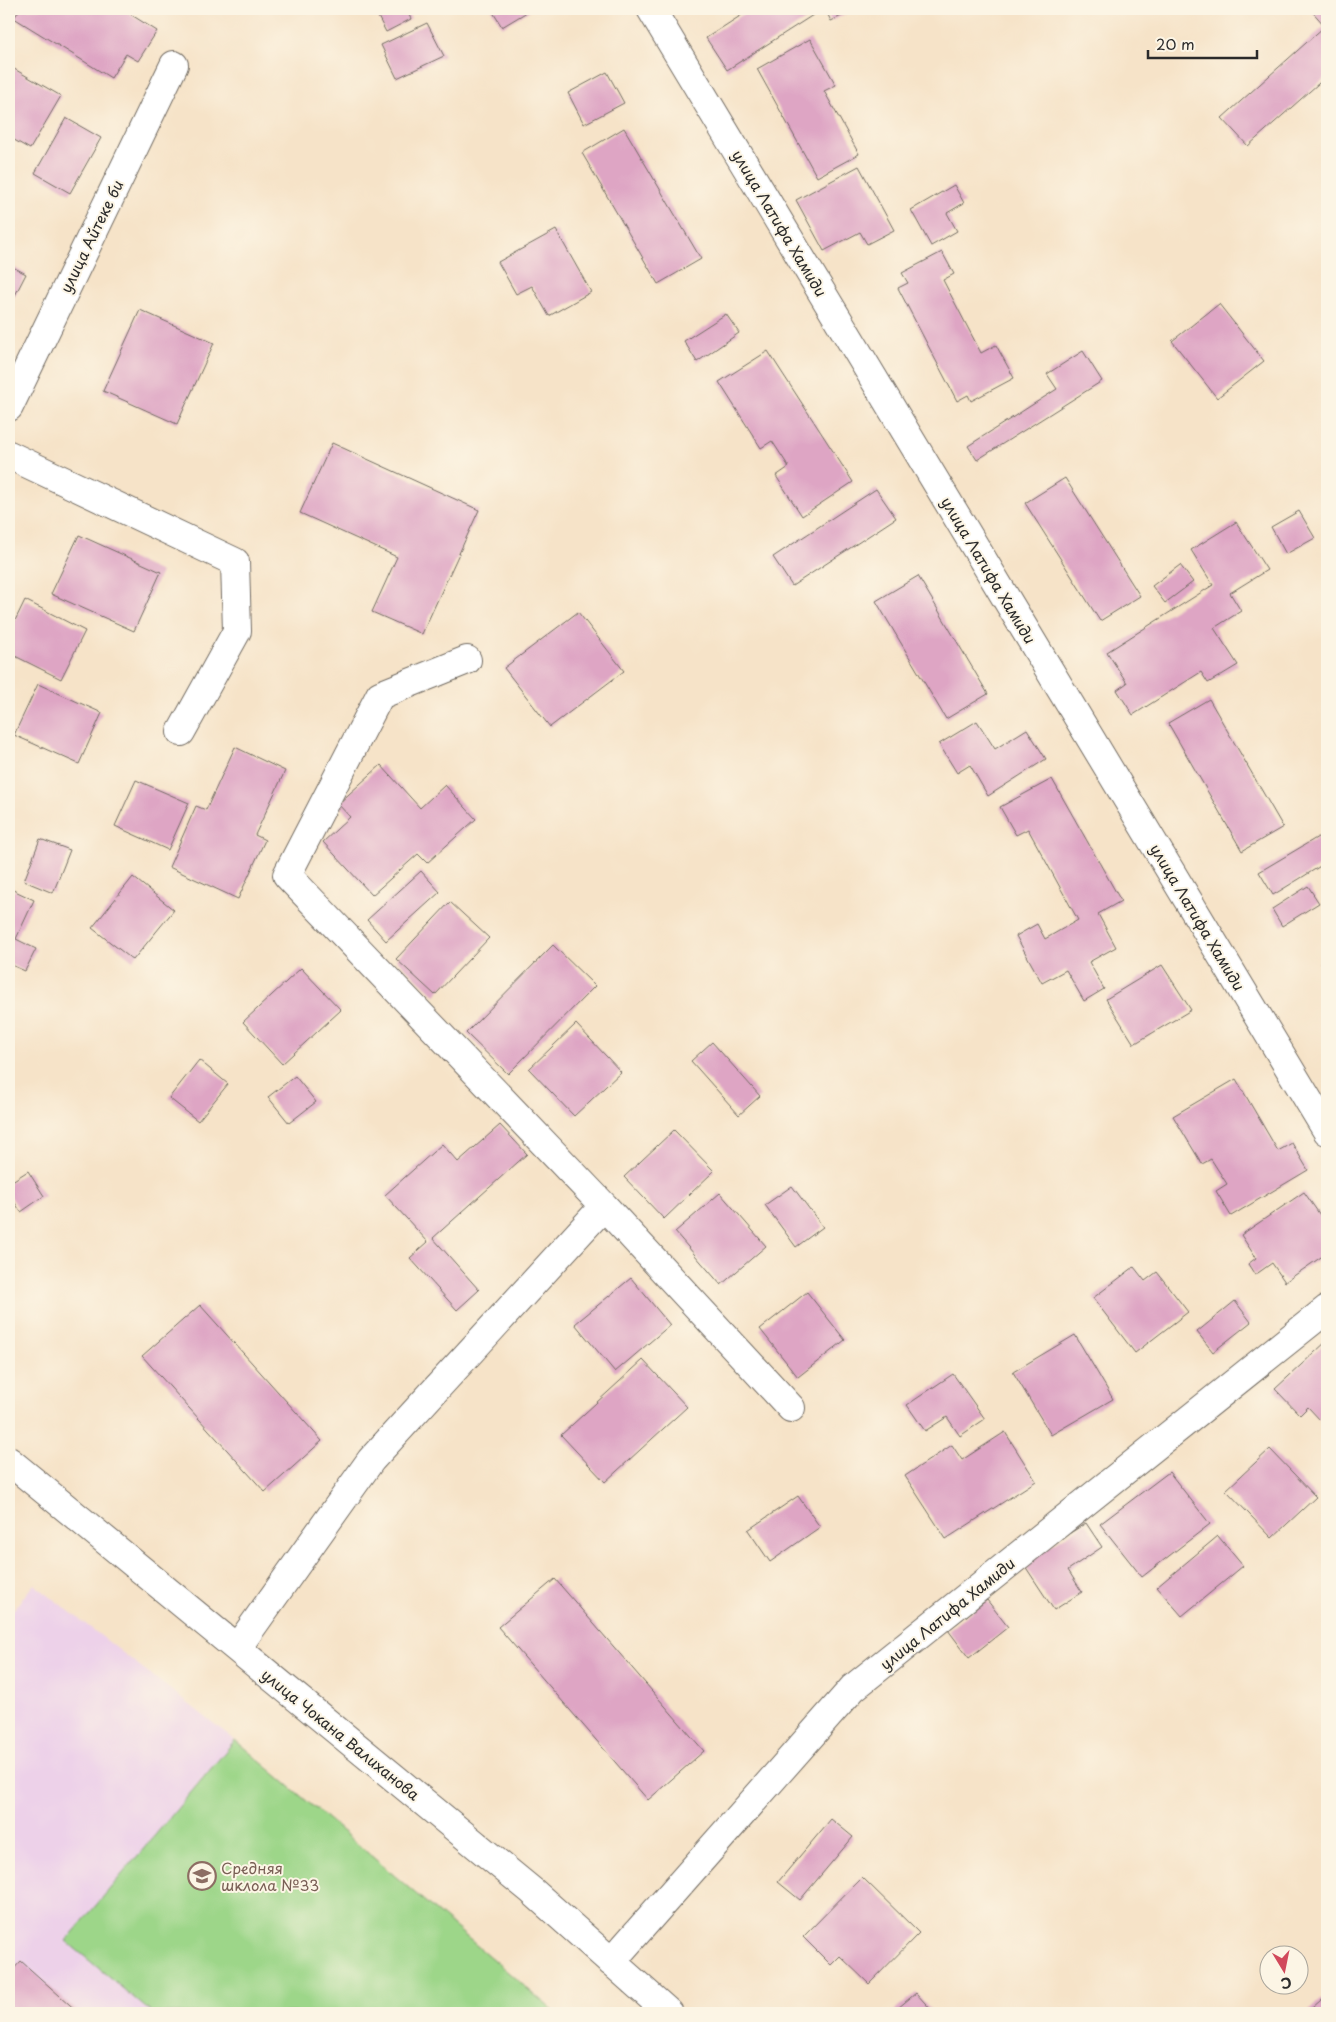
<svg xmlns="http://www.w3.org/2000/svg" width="1336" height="2022" font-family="'Playpen Sans',sans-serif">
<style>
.built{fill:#edd1e9}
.green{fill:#9dd689;stroke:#64805a}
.building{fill:#dea5c4}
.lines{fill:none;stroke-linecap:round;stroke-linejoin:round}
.minor-casing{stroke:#726b62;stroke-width:30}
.minor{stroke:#fff;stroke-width:28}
.labels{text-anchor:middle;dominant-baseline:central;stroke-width:4;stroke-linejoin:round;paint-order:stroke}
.street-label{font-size:15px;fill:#2b2b2b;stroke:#fcf5e5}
.education-label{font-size:15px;fill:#785e54;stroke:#fcf5e5;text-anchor:start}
</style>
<rect width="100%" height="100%" fill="#fcf5e5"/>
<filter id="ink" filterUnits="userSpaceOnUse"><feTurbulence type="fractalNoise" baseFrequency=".02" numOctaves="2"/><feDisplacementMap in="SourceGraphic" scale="10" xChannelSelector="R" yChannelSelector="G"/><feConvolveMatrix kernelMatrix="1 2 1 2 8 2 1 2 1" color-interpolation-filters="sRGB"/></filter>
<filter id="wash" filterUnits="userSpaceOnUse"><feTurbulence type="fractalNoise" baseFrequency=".0096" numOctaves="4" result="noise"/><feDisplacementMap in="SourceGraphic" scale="20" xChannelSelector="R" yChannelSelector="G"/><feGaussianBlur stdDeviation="1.12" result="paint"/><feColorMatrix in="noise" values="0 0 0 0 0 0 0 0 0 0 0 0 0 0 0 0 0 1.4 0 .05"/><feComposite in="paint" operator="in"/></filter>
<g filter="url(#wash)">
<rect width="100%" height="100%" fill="#f6e3c8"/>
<path class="built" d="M34 1584 235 1740 556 2013H9V1615Z"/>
<path class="green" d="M235 1740 556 2013H152L66 1941Z"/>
<g id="blocks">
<path class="building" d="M20 9H122L157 31 138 61 126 54 111 78 14 18Z
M374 9H406L411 19 386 32Z
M491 9H532L502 27Z
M751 9H809L813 15 727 70 706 38Z
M825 9H856L831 21Z
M1310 9H1327V76L1248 146 1222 118 1325 26Z
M427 23 444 56 397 78 381 45Z
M810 39 836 85 824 91 859 154 817 177 757 69Z
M9 66 61 96 30 149 9 137Z
M607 72 624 103 584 124 568 93Z
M66 118 101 138 70 193 35 173Z
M624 128 701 259 658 284 582 153Z
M859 166 894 230 867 244 860 232 824 251 796 200Z
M954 185 964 203 947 213 957 231 931 246 911 210Z
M556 230 591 292 549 316 532 286 516 294 498 262Z
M942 252 954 274 943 280 981 353 996 345 1014 378 971 401 968 395 957 401 898 288 908 283 902 273Z
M9 265 26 274 9 307Z
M1219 304 1264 361 1217 398 1172 341Z
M140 310 214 343 177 424 103 391Z
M726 314 739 333 697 362 684 341Z
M768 351 853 482 802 516 776 476 789 467 772 441 761 448 719 382Z
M1083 351 1102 381 977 460 968 446 1057 389 1047 374Z
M332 443 479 510 422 634 372 612 397 557 300 513Z
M1065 478 1140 596 1100 621 1025 503Z
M876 489 896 518 792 586 773 557Z
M1299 511 1315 538 1286 554 1271 527Z
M1236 522 1267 570 1230 593 1241 611 1214 628 1238 665 1208 683 1201 672 1133 715 1117 690 1127 683 1107 652 1213 585 1191 550Z
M79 535 161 572 134 631 51 594Z
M1180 565 1193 582 1165 603 1152 586Z
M918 576 988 694 946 719 876 601Z
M25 600 85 631 61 679 9 653V633Z
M578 612 624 671 550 727 504 668Z
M38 684 102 713 79 764 14 735Z
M1209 699 1283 827 1242 851 1168 723Z
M977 721 995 749 1027 729 1046 759 988 796 970 765 957 773 939 744Z
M235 747 285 771 255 835 265 840 238 899 169 867 196 806 206 810Z
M381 765 420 808 445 785 476 819 427 863 418 854 372 895 323 842 350 817 338 804Z
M1052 779 1121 901 1098 914 1116 947 1089 962 1104 989 1084 1001 1066 970 1042 983 1016 936 1037 924 1045 939 1078 920 1028 829 1016 835 1000 807Z
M136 780 189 803 168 850 115 826Z
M1323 834 1327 841V862L1273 895 1259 872Z
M40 839 70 850 53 893 24 881Z
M421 871 440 892 386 941 367 920Z
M133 877 174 910 133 960 92 928Z
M1308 886 1319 903 1282 926 1272 909Z
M13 890 34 900 16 939 36 949 25 971 9 964V898Z
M450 902 489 938 435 995 396 959Z
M553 945 595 986 508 1074 466 1033Z
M1327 959V974L1321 963Z
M1162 965 1191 1010 1134 1044 1106 999Z
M301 968 341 1010 282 1064 243 1022Z
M576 1024 621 1072 574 1116 529 1069Z
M712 1042 760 1096 739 1115 691 1061Z
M199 1060 228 1084 198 1121 169 1098Z
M295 1076 316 1102 289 1123 268 1097Z
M1236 1079 1278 1151 1292 1143 1308 1170 1231 1216 1216 1191 1227 1184 1211 1159 1202 1164 1173 1116Z
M500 1125 527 1154 433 1238 479 1290 457 1310 410 1258 428 1242 385 1195 442 1144 458 1162Z
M674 1130 714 1171 664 1219 624 1177Z
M28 1171 44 1196 21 1212 9 1194V1183Z
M792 1186 823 1227 796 1247 765 1205Z
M1304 1192 1327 1225V1253L1285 1282 1272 1263 1255 1275 1248 1264 1256 1258 1241 1235Z
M720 1193 766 1246 721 1285 675 1232Z
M1134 1267 1145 1281 1157 1272 1188 1312 1135 1353 1093 1298Z
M631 1278 670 1325 615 1372 575 1324Z
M807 1292 845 1340 798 1377 760 1329Z
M1235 1301 1251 1322 1213 1352 1197 1332Z
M200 1305 322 1441 265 1492 142 1356Z
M1075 1335 1113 1399 1051 1435 1013 1372Z
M1327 1341V1416L1321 1421 1308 1407 1300 1415 1275 1389Z
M643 1360 687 1407 605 1482 561 1435Z
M953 1374 985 1419 960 1436 947 1417 925 1431 907 1405Z
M1005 1432 1036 1481 946 1539 905 1476 952 1445 962 1460Z
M1270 1449 1316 1497 1272 1538 1226 1490Z
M1169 1472 1210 1524 1142 1577 1100 1524Z
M798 1496 820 1527 770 1562 748 1530Z
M1086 1523 1102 1547 1068 1570 1082 1592 1054 1610 1023 1563Z
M1218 1536 1243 1566 1182 1616 1157 1587Z
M555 1579 704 1751 648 1800 498 1627Z
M987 1600 1008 1627 969 1658 948 1630Z
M831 1819 853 1837 800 1900 778 1882Z
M862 1877 919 1933 869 1984 840 1956 831 1965 803 1937Z
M21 1961 79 2013H9V1974Z
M916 1993 934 2013H892Z
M1327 1995V2013H1306Z"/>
</g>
</g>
<g filter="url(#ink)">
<use href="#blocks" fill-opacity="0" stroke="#726b62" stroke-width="1"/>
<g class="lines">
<defs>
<path id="minor" d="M651 9 1327 1131
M9 407 174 65
M9 455 235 562 237 631 181 732
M467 660 380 695 287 875 604 1206
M9 1461 532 1891 669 2013
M237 1648 371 1460 604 1206 791 1408
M611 1962 853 1688 1327 1309"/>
</defs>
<use href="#minor" class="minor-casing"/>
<use href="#minor" class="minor"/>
</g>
</g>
<defs>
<symbol id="school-ring" viewBox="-11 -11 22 22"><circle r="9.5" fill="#fcf5e5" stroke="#8d6e63" stroke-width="1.5"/><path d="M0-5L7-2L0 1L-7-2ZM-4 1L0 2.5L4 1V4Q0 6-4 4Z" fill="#8d6e63"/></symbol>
</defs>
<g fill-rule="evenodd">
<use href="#school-ring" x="186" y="1860" width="32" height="32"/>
</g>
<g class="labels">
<g class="street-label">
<text transform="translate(780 223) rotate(59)">улица Латифа Хамиди</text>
<text transform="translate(91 236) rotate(-64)">улица Айтеке би</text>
<text transform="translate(989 570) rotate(59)">улица Латифа Хамиди</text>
<text transform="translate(1198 917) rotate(59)">улица Латифа Хамиди</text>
<text transform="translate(947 1613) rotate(-39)">улица Латифа Хамиди</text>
<text transform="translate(341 1734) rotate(39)">улица Чокана Валиханова</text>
</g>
<g class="education-label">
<text x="221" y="1867">Средняя<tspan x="221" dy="17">шклола №33</tspan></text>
</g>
</g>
<rect width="1336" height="2022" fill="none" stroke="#fcf5e5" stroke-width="30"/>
<g transform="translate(1284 1970) rotate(170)"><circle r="24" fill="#fcf5e5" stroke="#a8a49b"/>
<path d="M0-4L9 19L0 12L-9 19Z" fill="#d1495b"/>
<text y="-8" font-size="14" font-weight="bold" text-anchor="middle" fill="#2b2b2b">С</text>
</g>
<path d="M1148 50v8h109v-8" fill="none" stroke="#2b2b2b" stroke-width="2.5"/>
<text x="1156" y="50" font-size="15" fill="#2b2b2b" stroke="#fcf5e5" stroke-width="4" paint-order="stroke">20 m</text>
</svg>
